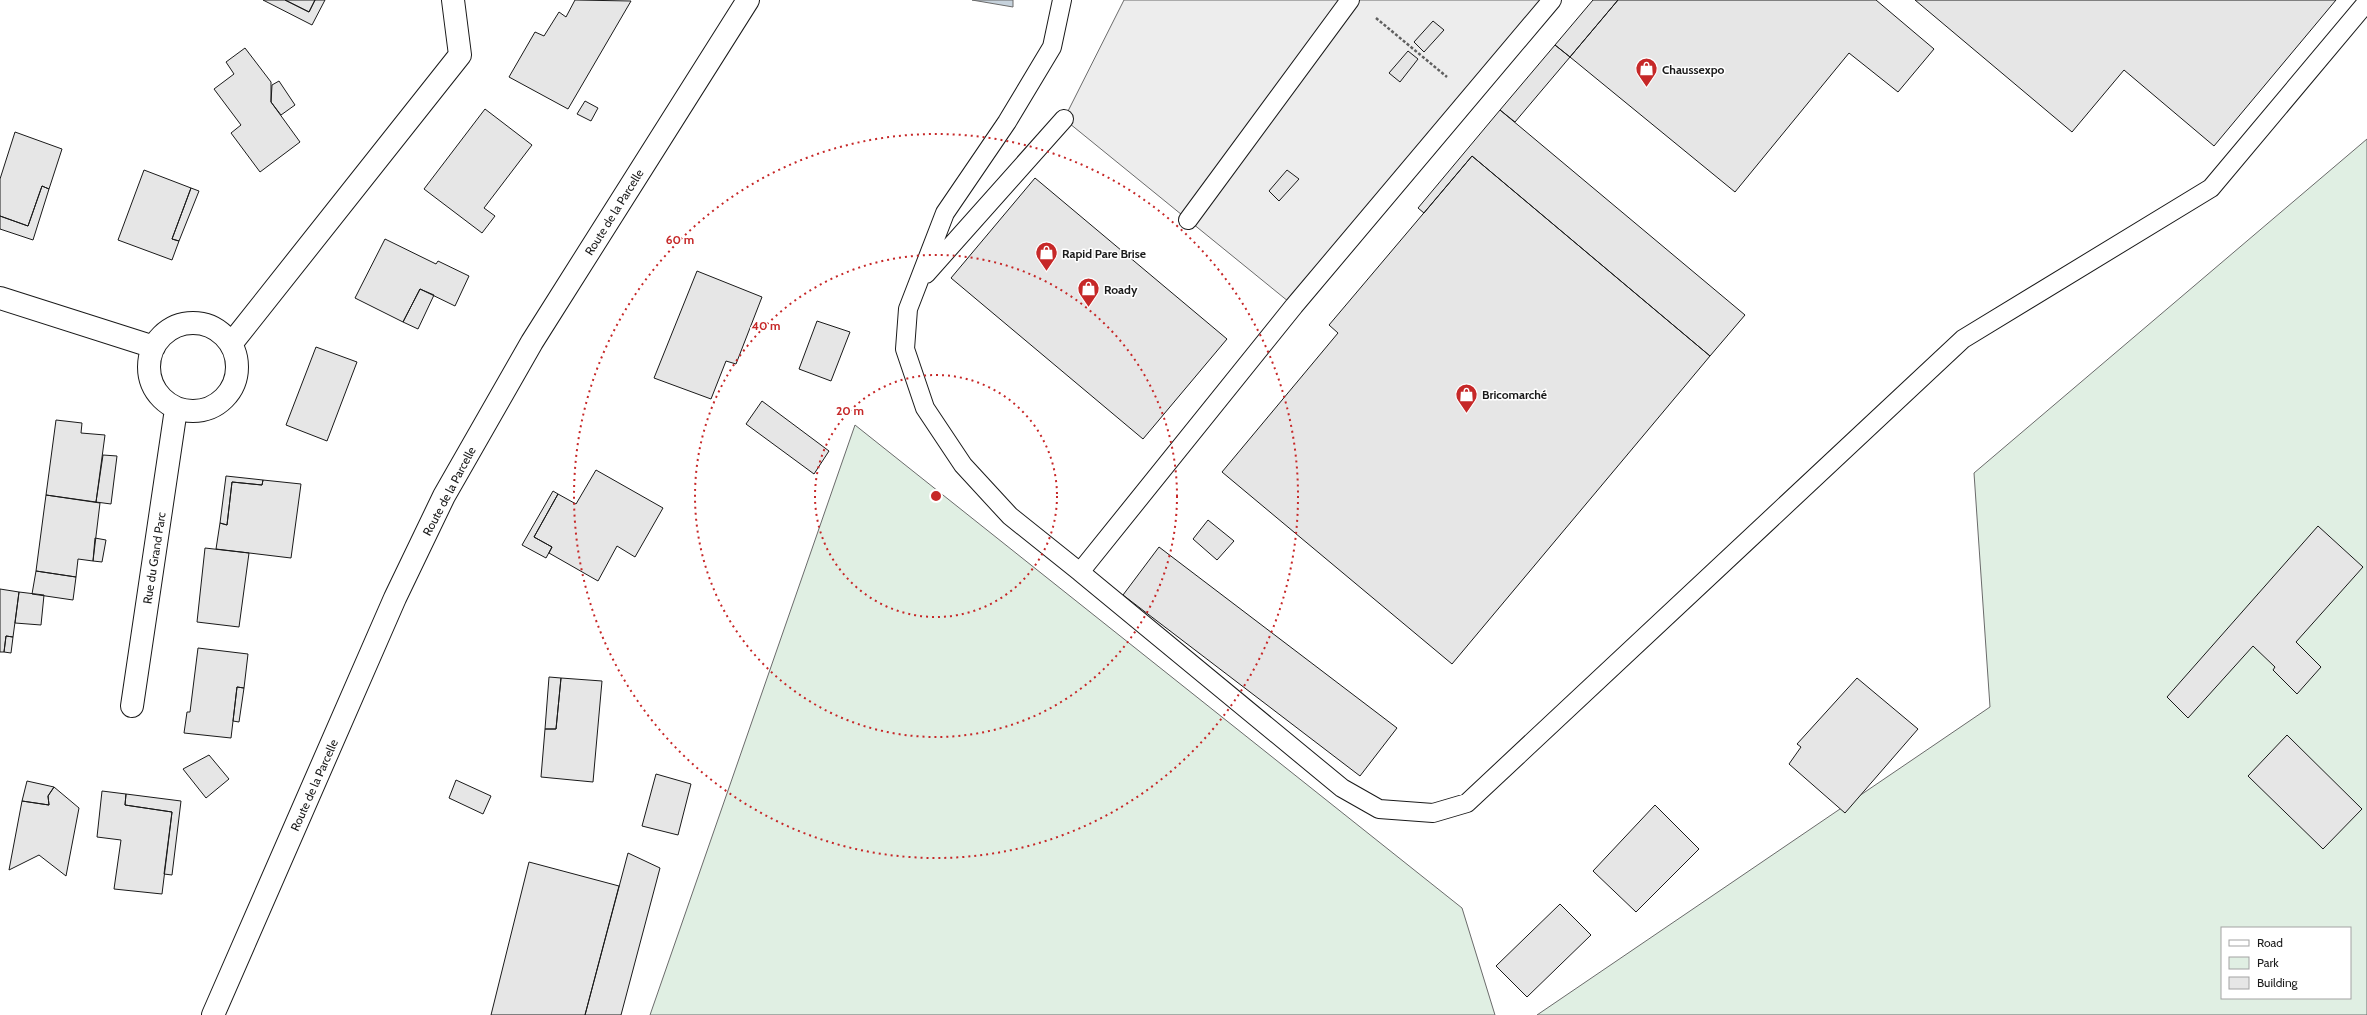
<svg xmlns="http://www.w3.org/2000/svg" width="2367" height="1015" font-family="Cabin,sans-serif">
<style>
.green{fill:#e0efe3;stroke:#6a6a6a;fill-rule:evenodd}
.parking{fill:#ededed;stroke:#6a6a6a}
.water{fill:#c6d2dc;stroke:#6a6a6a}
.building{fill:#e6e6e6;stroke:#1a1a1a}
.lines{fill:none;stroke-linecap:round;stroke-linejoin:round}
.lane-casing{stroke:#1a1a1a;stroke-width:20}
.street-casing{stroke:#1a1a1a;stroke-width:24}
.secondary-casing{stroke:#1a1a1a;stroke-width:24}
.path{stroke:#5f5f5f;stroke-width:2.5;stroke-dasharray:3 2;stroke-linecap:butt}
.lane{stroke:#fff;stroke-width:18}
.street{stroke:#fff;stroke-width:22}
.secondary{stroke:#fff;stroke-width:22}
.ring{fill:none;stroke:#c62828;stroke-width:2;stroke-dasharray:2 4}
.labels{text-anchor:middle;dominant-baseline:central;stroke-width:3;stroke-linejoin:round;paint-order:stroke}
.poi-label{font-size:12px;font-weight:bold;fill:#1a1a1a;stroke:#fff;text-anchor:start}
.street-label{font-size:12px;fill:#1a1a1a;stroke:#fff}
.centre{fill:#c62828;stroke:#fff;stroke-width:2}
.ring-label{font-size:12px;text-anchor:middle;font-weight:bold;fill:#c62828;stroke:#fff;stroke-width:3;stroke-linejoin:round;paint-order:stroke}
</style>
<rect width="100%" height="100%" fill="#fff"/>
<path class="green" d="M2367 139V1015H1537L1990 707 1974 473ZM2222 928H2350V998H2222Z
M855 425 1462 908 1495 1015H650Z"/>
<path class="parking" d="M1124 0H1552L1294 306 1064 119Z"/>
<path class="water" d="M972 0H1013V7Z"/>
<path class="building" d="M263 0H285L309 12 315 0H325L312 25Z
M285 0H315L309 12Z
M575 0 631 1 568 109 509 77 535 32 544 36 559 12 566 17Z
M1593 0H1618L1570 57 1555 45Z
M1618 0H1876L1934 49 1898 92 1849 53 1735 192 1570 57Z
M1915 0H2336L2214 146 2124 70 2072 132Z
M1433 21 1444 30 1424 52 1414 42Z
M1555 45 1570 57 1515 122 1500 110Z
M245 48 271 82V102L300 142 260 172 231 133 241 125 214 89 234 74 226 62Z
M1408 51 1418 59 1400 82 1389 73Z
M279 81 295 105 281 115 271 102 272 85Z
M585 101 598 108 591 121 577 114Z
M485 109 532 145 484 208 495 216 482 233 424 189Z
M1500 110 1745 315 1710 356 1472 156 1424 213 1418 208Z
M15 132 62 149 49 189 42 186 28 226 0 216V179Z
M1472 156 1710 356 1452 664 1222 472 1338 333 1329 325Z
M144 170 191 188 172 239 179 241 172 260 118 240Z
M1287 170 1299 179 1279 201 1269 191Z
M1035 178 1227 339 1143 439 951 278Z
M42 186 49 189 33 240 0 229V216L28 226Z
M191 188 199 191 179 241 172 239Z
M385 239 436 264 438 261 469 276 455 306 420 289 403 322 355 298Z
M697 271 762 297 736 364 726 361 711 399 654 378Z
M420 289 434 295 418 329 403 322Z
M817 321 850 332 831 381 799 369Z
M316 347 357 362 327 441 286 425Z
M762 401 829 451 814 474 746 424Z
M56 420 82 423 81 433 105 435 96 502 46 495Z
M103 455 117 456 111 504 96 502Z
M596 470 663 508 635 557 617 546 598 581 549 553 552 547 534 537 558 494 576 504Z
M226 476 263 480 262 485 232 482 227 525 220 523Z
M263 480 301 484 291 558 216 549 220 523 227 525 232 482 262 485Z
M553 491 558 494 534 537 552 547 546 558 522 545Z
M46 495 100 503 93 561 78 559 76 577 36 571Z
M1208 520 1234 541 1217 560 1193 539Z
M2318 526 2363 567 2296 642 2321 667 2297 694 2273 670 2275 667 2253 646 2188 718 2167 697Z
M95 538 106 540 102 562 93 561Z
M1159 547 1397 728 1360 776 1123 595Z
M205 548 249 553 239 627 197 622Z
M36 571 76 577 73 600 32 594Z
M0 589 19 592 13 637 6 636 4 652H0Z
M19 592 44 595 41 625 15 623Z
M6 636 13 637 11 653 4 652Z
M198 648 248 654 244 688 237 687 231 738 184 733 187 712H190Z
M549 677 561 678 556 729H545Z
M561 678 602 681 593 782 541 777 545 729H556Z
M1857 678 1918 729 1845 813 1789 764 1801 747 1797 744Z
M237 687 244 688 239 722 233 721Z
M2287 735 2362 809 2323 849 2248 776Z
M209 755 229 779 206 798 183 769Z
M656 774 691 784 678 835 642 826Z
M456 780 491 796 483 814 449 798Z
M27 781 54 787 48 796 49 805 22 801Z
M54 787 79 808 66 876 39 855 9 870 22 801 49 805 48 796Z
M102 791 126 794 125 805 172 812 162 894 114 889 121 840 97 837Z
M126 794 181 801 172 875 164 874 172 812 125 805Z
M1655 805 1699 849 1636 912 1593 871Z
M628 853 660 868 621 1015H585Z
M529 862 619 886 585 1015H491Z
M1560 904 1591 935 1527 997 1496 966Z"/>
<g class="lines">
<defs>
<path id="lane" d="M1062 0 1052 47 1007 122 945 213 908 309 905 349 925 408 963 465 1010 516 1080 572 1294 306 1552 0
M1188 220 1350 0
M926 274 1064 119
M1080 572 1342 788 1379 809 1433 813 1467 803 1963 339 2211 188 2367 2"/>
<path id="street" d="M0 298 154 347
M149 367a44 44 0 1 1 88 0a44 44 0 1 1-88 0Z
M231 344 460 55 453 0
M132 706 176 409"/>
<path id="secondary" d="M213 1015 395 598 444 496 532 342 748 0"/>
</defs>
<use href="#lane" class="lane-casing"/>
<use href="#street" class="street-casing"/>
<use href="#secondary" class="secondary-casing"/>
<path class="path" d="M1376 18 1447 77"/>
<use href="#lane" class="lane"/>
<use href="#street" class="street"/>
<use href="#secondary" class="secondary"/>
</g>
<g class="ring">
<circle cx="936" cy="496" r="121"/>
<circle cx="936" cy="496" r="241"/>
<circle cx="936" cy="496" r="362"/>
</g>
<defs>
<symbol id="shop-pin" viewBox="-11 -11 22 30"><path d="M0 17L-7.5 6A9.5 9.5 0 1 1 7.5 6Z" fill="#c62828" stroke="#fff"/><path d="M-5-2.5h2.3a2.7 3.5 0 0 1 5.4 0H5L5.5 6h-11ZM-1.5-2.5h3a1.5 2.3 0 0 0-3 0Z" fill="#fff"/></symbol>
</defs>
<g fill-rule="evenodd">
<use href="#shop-pin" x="1634" y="56" width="25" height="34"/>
<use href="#shop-pin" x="1034" y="240" width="25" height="34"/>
<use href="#shop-pin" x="1076" y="276" width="25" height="34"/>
<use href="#shop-pin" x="1454" y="382" width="25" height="34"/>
</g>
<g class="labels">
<g class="poi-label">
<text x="1662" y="69">Chaussexpo</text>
<text x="1062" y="253">Rapid Pare Brise</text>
<text x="1104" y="289">Roady</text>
<text x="1482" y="394">Bricomarché</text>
</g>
<g class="street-label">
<text transform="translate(614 212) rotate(-58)">Route de la Parcelle</text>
<text transform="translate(449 491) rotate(-62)">Route de la Parcelle</text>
<text transform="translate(154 558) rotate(-81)">Rue du Grand Parc</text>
<text transform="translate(314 785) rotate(-66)">Route de la Parcelle</text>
</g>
</g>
<circle cx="936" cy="496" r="6" class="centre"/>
<g class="ring-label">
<text x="680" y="244">60 m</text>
<text x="766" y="330">40 m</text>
<text x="850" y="415">20 m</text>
</g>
<rect x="2221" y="927" width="130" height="72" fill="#ffffff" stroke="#a3a3a3"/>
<rect x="2229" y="940" width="20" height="6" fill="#ffffff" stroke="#a3a3a3"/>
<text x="2257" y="947" font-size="12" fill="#1a1a1a">Road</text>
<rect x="2229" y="957" width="20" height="12" fill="#e0efe3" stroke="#a3a3a3"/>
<text x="2257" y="967" font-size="12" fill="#1a1a1a">Park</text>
<rect x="2229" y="977" width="20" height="12" fill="#e6e6e6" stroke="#a3a3a3"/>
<text x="2257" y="987" font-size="12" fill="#1a1a1a">Building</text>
</svg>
